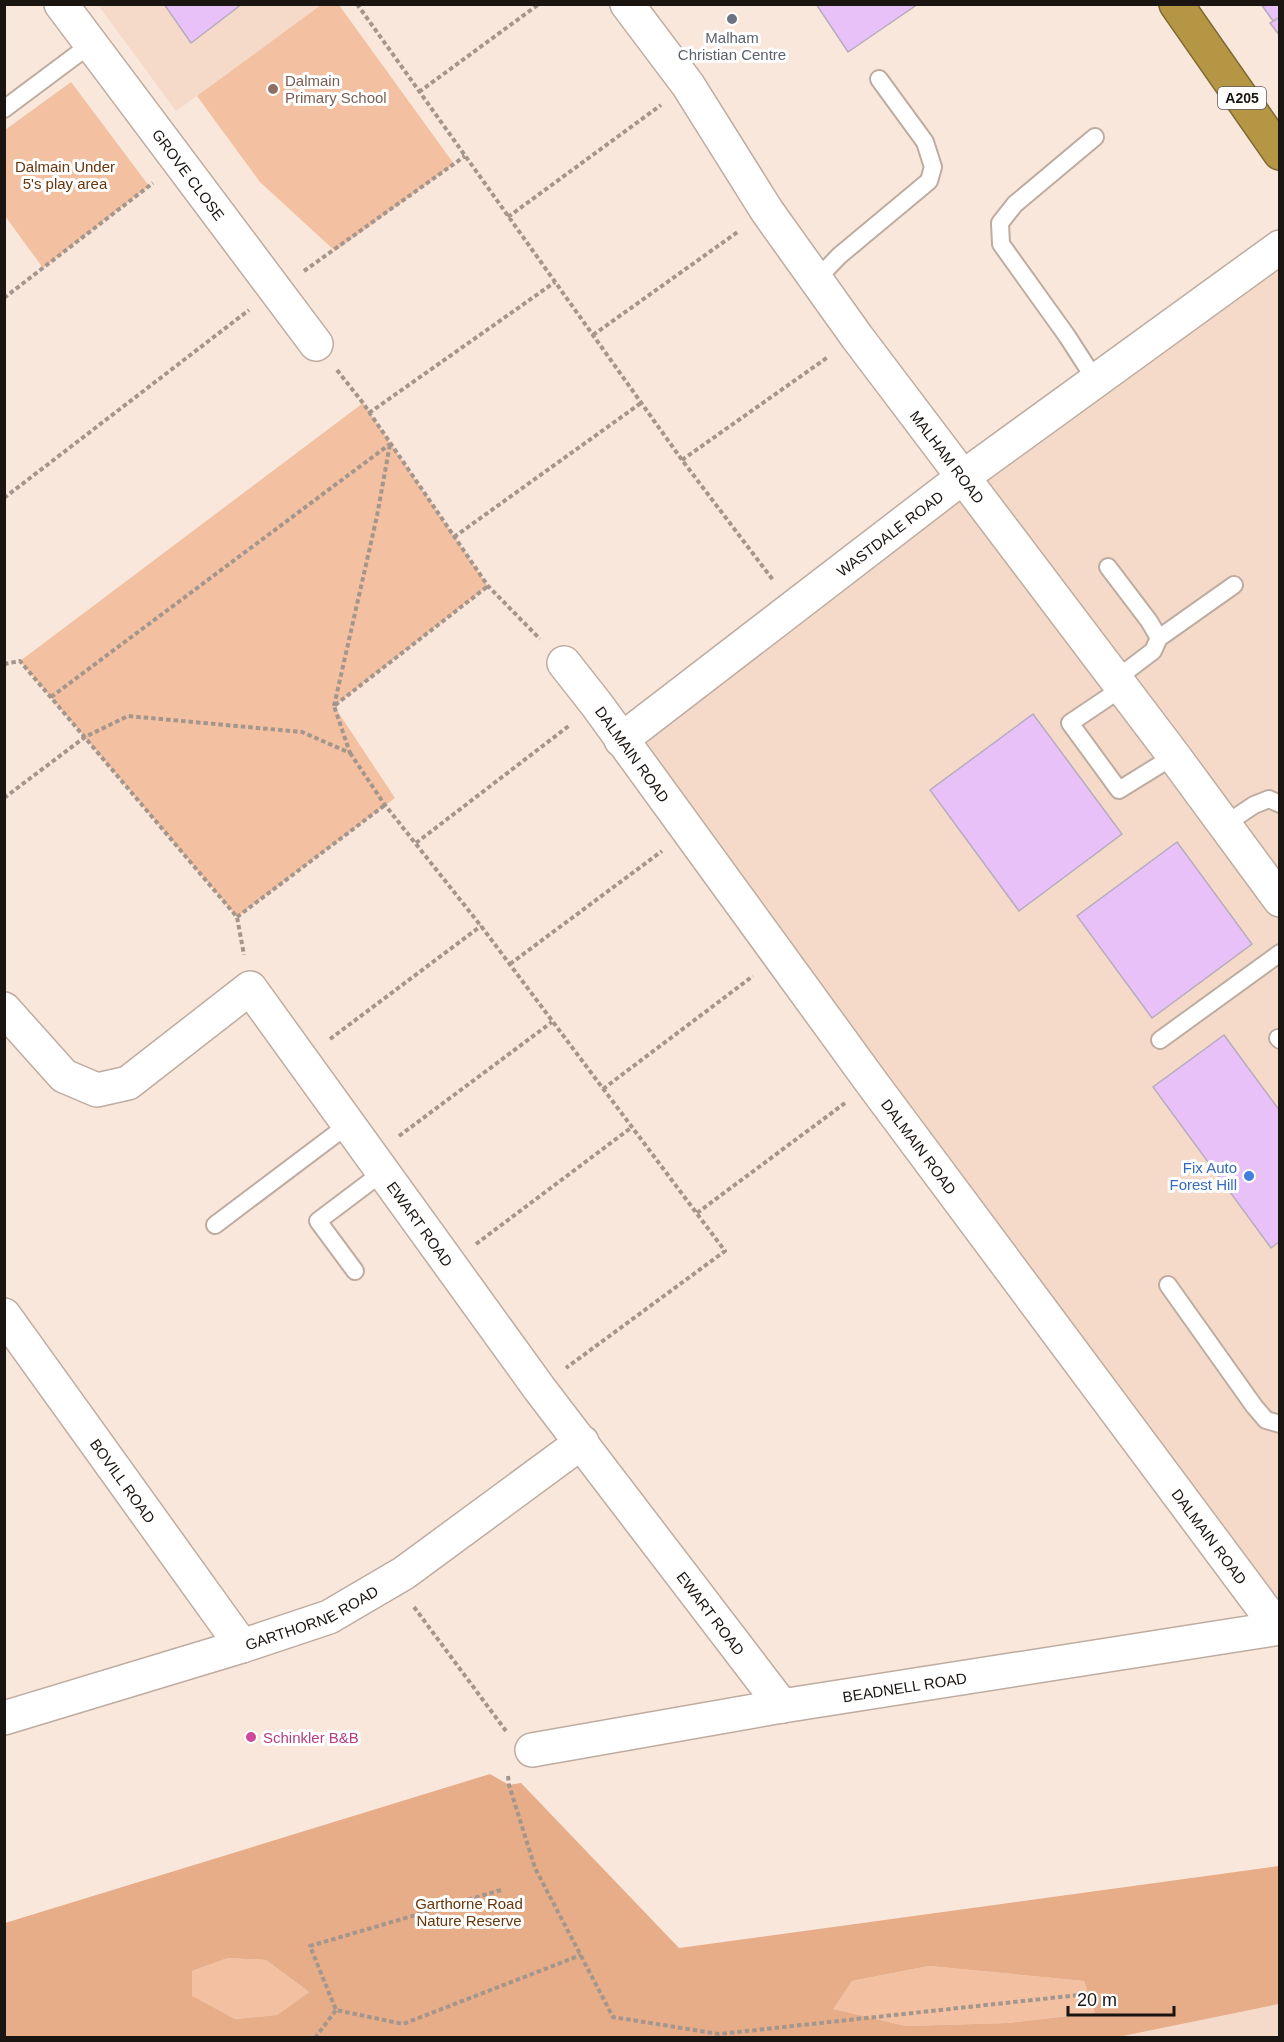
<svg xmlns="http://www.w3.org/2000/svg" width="1284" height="2042" font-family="Helvetica,sans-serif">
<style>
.built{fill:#f5daca}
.green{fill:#f3c1a1}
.forest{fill:#e6ad88;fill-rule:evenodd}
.building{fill:#e7c1f7;stroke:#b8acbd;stroke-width:1.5}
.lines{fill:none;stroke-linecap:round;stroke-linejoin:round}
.lane-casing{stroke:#beaca1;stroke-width:20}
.street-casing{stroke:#beaca1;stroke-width:36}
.highway-casing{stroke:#7e6932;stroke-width:36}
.path{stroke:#a4968d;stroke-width:4;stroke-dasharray:4.5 3;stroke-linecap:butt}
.lane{stroke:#fff;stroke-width:16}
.street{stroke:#fff;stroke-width:33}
.highway{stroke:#b49644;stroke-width:33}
.worship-dot{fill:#6b7280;stroke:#fff;stroke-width:2}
.education-dot{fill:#8d6e63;stroke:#fff;stroke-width:2}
.shop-dot{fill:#3f7fe0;stroke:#fff;stroke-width:2}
.hotel-dot{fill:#d1479c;stroke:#fff;stroke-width:2}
.labels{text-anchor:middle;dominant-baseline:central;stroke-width:6;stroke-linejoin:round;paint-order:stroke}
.shield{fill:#fff;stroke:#5f5b58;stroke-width:1.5}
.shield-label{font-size:14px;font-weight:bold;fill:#1b1511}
.worship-label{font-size:15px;fill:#5b616d;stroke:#fff}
.education-label{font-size:15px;fill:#785e54;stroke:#fff;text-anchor:start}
.park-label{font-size:15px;fill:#69350a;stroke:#fff}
.street-label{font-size:15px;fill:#1b1511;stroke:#fff}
.shop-label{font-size:15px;fill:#366cbe;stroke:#fff;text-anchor:end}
.hotel-label{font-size:15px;fill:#b23c85;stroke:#fff;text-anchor:start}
</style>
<rect width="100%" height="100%" fill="#fae7db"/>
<path class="built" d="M98 5H339L260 182 197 96 176 111Z
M1279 262V1628L621 740Z
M1279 2004V2037H1113Z"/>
<path class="green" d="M321 5H339L454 164 335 251 260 182 197 96Z
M71 82 149 186 43 268 5 216V130Z
M363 403 488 586 334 706 395 798 237 917 20 661Z
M228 1958 266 1960 309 1992 277 2015 235 2019 192 1997V1971Z
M929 1966 1084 1981 1095 2013 1008 2023 906 2026 832 2009 852 1981Z"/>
<path class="forest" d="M490 1774 509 1785 521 1783 679 1948 1279 1866V2004L1113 2038 5 2037V1923ZM228 1958 266 1960 309 1992 277 2015 235 2019 192 1996V1971ZM929 1966 1084 1981 1095 2013 1008 2023 906 2026 833 2009 852 1981Z"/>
<path class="building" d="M164 4H242L191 43Z
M816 4H918L848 52Z
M1261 4H1280V17L1273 21Z
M1280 17V36L1270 23Z
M1033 714 1122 834 1019 911 930 790Z
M1177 842 1252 944 1152 1018 1077 916Z
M1224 1035 1280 1111V1241L1271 1248 1153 1087Z"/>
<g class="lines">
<defs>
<path id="lane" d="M4 109 91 44
M1095 137 1015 204 1000 223 1001 244 1067 336 1096 381
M817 279 839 256 929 181 933 167 925 142 879 79
M1108 567 1149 621 1159 638 1153 651 1116 679
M1159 638 1234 585
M1122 688 1070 723 1119 790 1174 756
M1224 825 1254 805 1269 799 1280 804
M1278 1038 1280 1040
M1160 1040 1280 953
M215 1225 349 1124
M355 1271 318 1221 383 1172
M1168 1285 1254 1406 1266 1420 1280 1424"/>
<g id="street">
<path id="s1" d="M61 4 316 344"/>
<path id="s2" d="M627 4 688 85 767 211 857 337 1174 756 1280 900"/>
<path id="s3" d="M564 663 597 705 872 1083 1278 1628"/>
<path id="s4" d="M621 740 963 477 1280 247"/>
<path id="s5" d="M4 1009 64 1076 97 1090 128 1083 250 988 539 1388 782 1706"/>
<path id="s6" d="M4 1315 242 1646"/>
<path id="s7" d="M4 1718 242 1646 329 1617 404 1573 582 1442"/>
<path id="s8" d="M532 1750 782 1706 1280 1628"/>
</g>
<path id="highway" d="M1176 4 1280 153"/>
</defs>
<use href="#lane" class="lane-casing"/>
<use href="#street" class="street-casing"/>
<use href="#highway" class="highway-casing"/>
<path class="path" d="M357 4 682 460 773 580
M419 92 539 4
M508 217 661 105
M304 271 465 156
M4 298 153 183
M593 335 739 231
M337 370 363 403 488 586 540 639
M369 413 555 282
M682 460 828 357
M4 498 249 310
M454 537 641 403
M4 664 20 661 237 917 244 955
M51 697 390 444
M334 706 377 516 390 444
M350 753 385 805 481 926 725 1251 566 1368
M4 798 85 737 128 716 302 732 350 753 334 706 488 586
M416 843 570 725
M237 917 385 805
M510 964 662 851
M330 1039 481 926
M603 1089 753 976
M399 1136 552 1022
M697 1213 845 1103
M476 1244 632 1127
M414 1607 506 1731
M508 1776 509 1785 535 1868 613 2017 719 2034 1088 1994
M501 1890 310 1946 336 2010 403 2024 581 1955
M315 2038 336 2010"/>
<use href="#lane" class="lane"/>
<use href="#street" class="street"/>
<use href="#highway" class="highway"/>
</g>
<circle class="worship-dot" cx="732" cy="19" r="6"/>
<circle class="education-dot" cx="273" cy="89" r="6"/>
<circle class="shop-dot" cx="1249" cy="1176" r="6"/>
<circle class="hotel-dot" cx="251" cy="1737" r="6"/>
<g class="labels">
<rect class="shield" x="1218" y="87" width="48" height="22" rx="4.5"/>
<g class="shield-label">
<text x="1242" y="98">A205</text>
</g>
<g class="worship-label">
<text x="732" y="37">Malham<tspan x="732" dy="17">Christian Centre</tspan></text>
</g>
<g class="education-label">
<text x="285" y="80">Dalmain<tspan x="285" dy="17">Primary School</tspan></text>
</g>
<g class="park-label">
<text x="65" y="166">Dalmain Under<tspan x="65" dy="17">5's play area</tspan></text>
<text x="469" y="1903">Garthorne Road<tspan x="469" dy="17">Nature Reserve</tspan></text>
</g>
<g class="street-label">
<text stroke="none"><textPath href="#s1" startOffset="213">GROVE CLOSE</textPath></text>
<text stroke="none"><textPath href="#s2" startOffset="555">MALHAM ROAD</textPath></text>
<text stroke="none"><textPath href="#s4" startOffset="339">WASTDALE ROAD</textPath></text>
<text stroke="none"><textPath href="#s3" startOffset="114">DALMAIN ROAD</textPath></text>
<text stroke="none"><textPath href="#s3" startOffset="600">DALMAIN ROAD</textPath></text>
<text stroke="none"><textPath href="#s5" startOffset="603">EWART ROAD</textPath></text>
<text stroke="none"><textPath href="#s6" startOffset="204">BOVILL ROAD</textPath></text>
<text stroke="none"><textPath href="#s3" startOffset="1086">DALMAIN ROAD</textPath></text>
<text stroke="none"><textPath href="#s5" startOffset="1089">EWART ROAD</textPath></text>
<text stroke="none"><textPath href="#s7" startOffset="324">GARTHORNE ROAD</textPath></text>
<text stroke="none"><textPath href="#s8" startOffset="378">BEADNELL ROAD</textPath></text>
</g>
<g class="shop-label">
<text x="1237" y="1167">Fix Auto<tspan x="1237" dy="17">Forest Hill</tspan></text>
</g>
<g class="hotel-label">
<text x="263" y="1737">Schinkler B&amp;B</text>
</g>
</g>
<rect width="1284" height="2042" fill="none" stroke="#1b1511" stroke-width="12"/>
<path d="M1068 2006v9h106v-9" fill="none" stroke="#1b1511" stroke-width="3"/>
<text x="1077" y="2006" font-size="18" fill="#1b1511" stroke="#ffffff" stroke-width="4.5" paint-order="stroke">20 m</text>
</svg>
